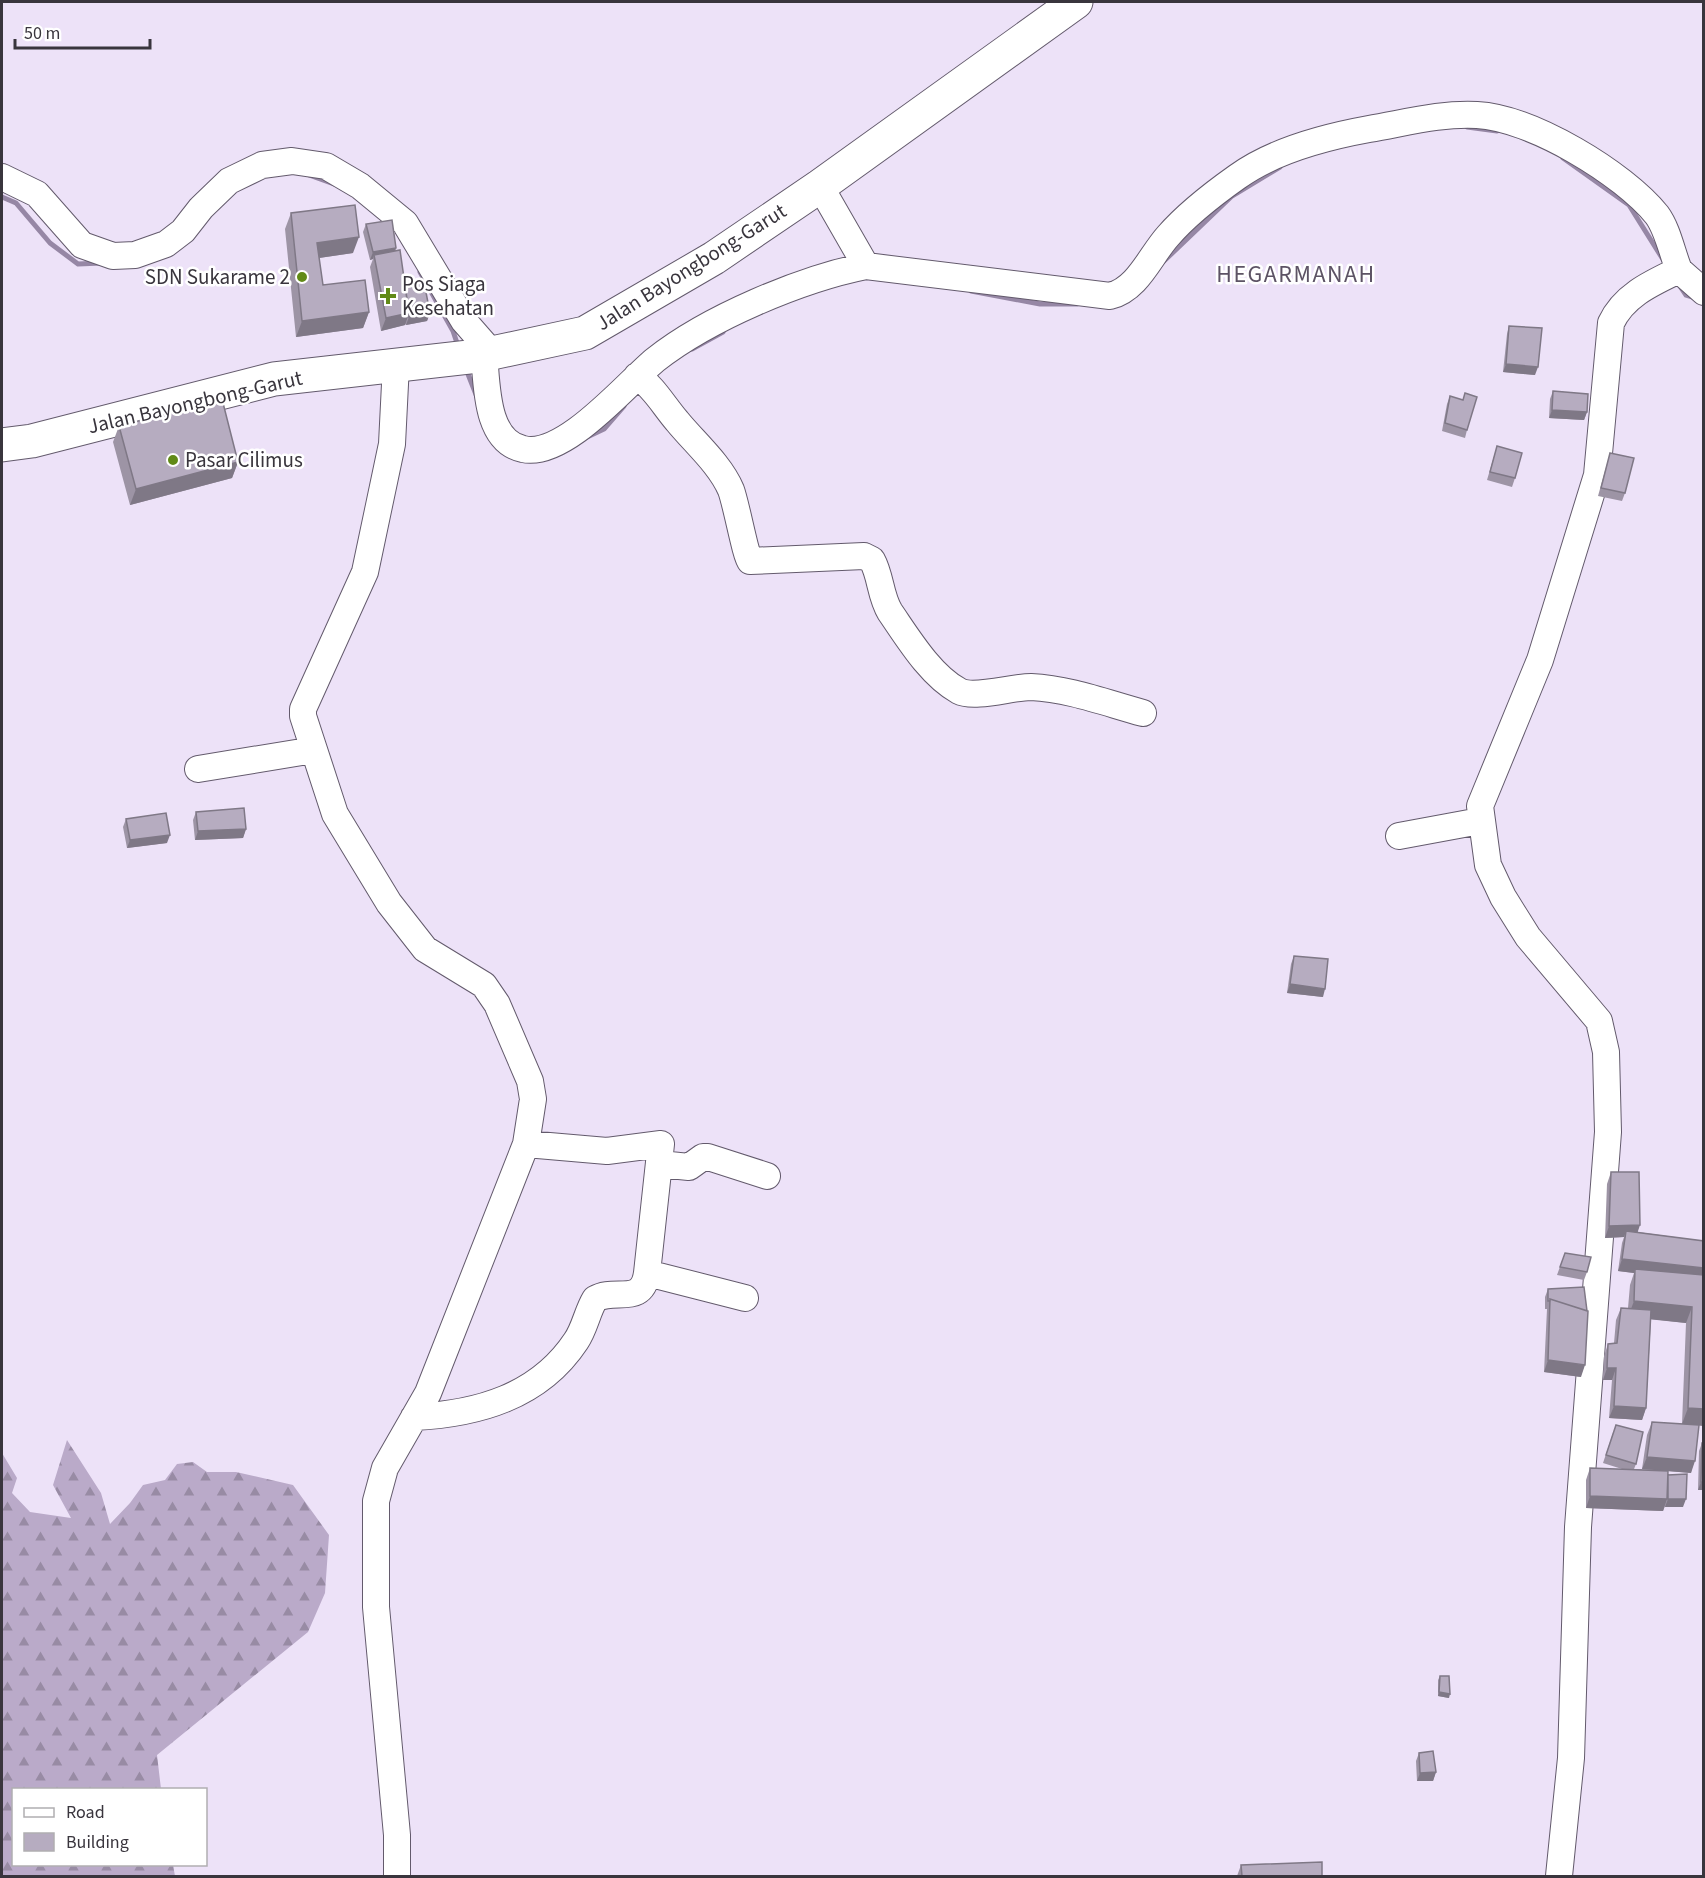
<svg xmlns="http://www.w3.org/2000/svg" width="1705" height="1878" font-family="'Source Sans 3',sans-serif">
<style>
.forest{fill:url(#forest-firs)}
.lines{fill:none;stroke-linecap:round;stroke-linejoin:round}
.stream{stroke:#9687a5;stroke-width:5}
.minor-casing{stroke:#635a6c;stroke-width:28}
.major-casing{stroke:#635a6c;stroke-width:35}
.minor{stroke:#fff;stroke-width:26}
.major{stroke:#fff;stroke-width:33}
.wall{fill:#9d94a5}
.shaded-wall{fill:#7f7886}
.building{fill:#b6acc0;stroke:#7f7886;stroke-width:1.5}
.poi-dot{fill:#618a17;stroke:#fff;stroke-width:2}
.labels{text-anchor:middle;dominant-baseline:central;stroke-width:5;stroke-linejoin:round;paint-order:stroke}
.street-label{font-size:21px;fill:#39353d;stroke:#fff}
.poi-label{font-size:21px;fill:#39353d;stroke:#fff;text-anchor:start}
.quarter-label{font-size:24px;letter-spacing:1.5px;fill:#5d5365;stroke:#fff}
</style>
<defs>
<pattern id="forest-firs" width="22" height="20" patternUnits="userSpaceOnUse" patternTransform="scale(1.5)"><rect width="22" height="20" fill="#baaac9"/><path d="M5 1l3.5 6h-7zM16 11l3.5 6h-7z" fill="#988ba4"/></pattern>
</defs>
<rect width="100%" height="100%" fill="#ede2f8"/>
<path class="forest" d="M67 1440 101 1493 110 1524 130 1503 143 1485 165 1480 177 1464 193 1462 207 1472H236L293 1485 329 1535 325 1593 308 1632 157 1755 161 1789 14 1790V1864L173 1865 175 1876H2V1453L17 1478 12 1493 30 1512 71 1518 53 1485Z"/>
<g class="lines">
<path class="stream" d="M1467 127 1497 131
M1563 158 1629 205 1664 261
M309 175 334 184
M2 197 16 203 50 243 78 264 102 263
M1164 261 1232 196 1280 167
M420 272 453 331 458 346
M1680 286 1686 295 1696 298
M971 291 1040 304H1077
M692 349 723 332
M466 369 477 397
M585 438 604 429 624 406"/>
<defs>
<path id="minor" d="M2 177 37 194 82 245 113 256 135 255 166 244 183 231 201 208 229 181 262 165 292 161 326 166 360 186 405 223 464 321 492 353
M820 186 866 266 1110 296C1138 289 1150 256 1168 236 1188 213 1213 194 1237 177 1274 150 1325 137 1369 129 1405 123 1441 113 1477 115 1532 118 1623 173 1657 215 1668 230 1672 253 1679 270 1652 283 1624 295 1611 323L1597 475 1540 660 1480 806 1488 865 1503 897 1528 937 1599 1021 1606 1052 1608 1132 1578 1527 1571 1758 1559 1876
M1679 270 1704 292
M484 354C487 383 485 441 523 449 564 459 627 383 655 360 708 318 801 279 866 266
M396 364 392 444 365 572 303 709V716L335 814 389 903 425 949 484 985 497 1004 530 1081 533 1099 526 1144 428 1393 385 1468 376 1501V1607L397 1835V1876
M637 376C653 386 664 406 677 421 694 442 720 464 731 490 736 503 746 557 750 561L864 556 872 560C881 576 880 596 890 612 908 638 930 675 959 691 974 699 1012 687 1031 687 1070 689 1106 703 1143 713
M198 769 314 750
M1399 836 1480 821
M526 1144 607 1151 661 1144 647 1273 745 1298
M660 1164 689 1167 703 1157H708L767 1176
M414 1417C477 1414 539 1397 576 1341 585 1328 587 1312 595 1299 615 1287 642 1307 647 1273"/>
<path id="major" d="M2 445 32 441 274 379 478 356 585 333 714 258 820 186 1076 2"/>
</defs>
<use href="#minor" class="minor-casing"/>
<use href="#major" class="major-casing"/>
<use href="#minor" class="minor"/>
<use href="#major" class="major"/>
</g>
<path class="wall" d="M291 213 353 253 319 258 323 285 369 312 363 328 296 337 285 229Z
M366 224 396 248 395 251 405 286 430 313 427 321 406 325V324L405 325 381 331 370 267 373 259 370 260 363 232Z
M1509 326 1535 375 1503 372 1507 334Z
M1553 391 1587 412 1584 420 1549 418 1550 399Z
M1450 396 1467 430 1465 438 1442 431 1447 404Z
M119 426 238 462 232 478 130 505 113 442Z
M1497 446 1515 478 1512 487 1487 480Z
M1610 453 1625 493 1622 501 1598 496Z
M196 812 246 829 243 838 195 840 193 820Z
M126 819 167 843 127 848 123 827Z
M1294 956 1323 997 1287 993 1291 964Z
M1611 1172 1638 1232 1704 1241V1426L1699 1425 1691 1473 1668 1471V1475L1683 1507H1665V1506L1663 1511 1586 1508V1480L1590 1468 1622 1469 1603 1463 1613 1433 1636 1464 1634 1469 1655 1470 1642 1469 1647 1435 1652 1422 1682 1424 1686 1323 1651 1319 1646 1408 1642 1420 1609 1418 1612 1380H1603L1604 1356 1608 1344 1614 1343 1616 1320 1621 1308H1628L1630 1285 1634 1273 1618 1271 1622 1243 1624 1237 1605 1238 1607 1184Z
M1565 1253 1587 1272 1584 1280 1557 1275Z
M1548 1289 1581 1377 1544 1372 1547 1309H1545V1297Z
M1702 1443 1704 1490H1698L1699 1451Z
M1440 1676 1449 1698 1438 1696V1680Z
M1419 1753 1436 1772 1433 1781H1417L1416 1761Z
M1241 1865 1322 1876H1237Z"/>
<path class="shaded-wall" d="M359 237 353 253 312 259 317 243Z
M396 248 393 257 374 255 373 259 370 260 373 252Z
M369 312 363 328 296 337 302 321Z
M409 313 405 325 381 331 386 318Z
M430 313 427 321 406 325 409 317Z
M1506 364 1538 367 1535 375 1503 372Z
M1552 410 1587 412 1584 420 1549 418Z
M238 462 232 478 130 505 136 489Z
M246 829 243 838 195 840 198 831Z
M170 835 167 843 127 848 130 840Z
M1290 984 1325 989 1323 997 1287 993Z
M1640 1225 1636 1237 1626 1231 1624 1237 1605 1238 1609 1226Z
M1622 1259 1704 1268V1281L1635 1269 1634 1273 1618 1271Z
M1634 1301 1692 1307 1686 1323 1628 1317Z
M1548 1360 1585 1365 1581 1377 1544 1372Z
M1607 1368H1616L1612 1380H1603Z
M1614 1406 1646 1408 1642 1420 1609 1418Z
M1688 1408 1704 1409V1426L1682 1424Z
M1647 1457 1695 1461 1691 1473 1642 1469Z
M1701 1482H1704V1490H1698Z
M1590 1496 1667 1499 1663 1511 1586 1508Z
M1668 1499H1686L1683 1507H1665Z
M1439 1692 1450 1694 1449 1698 1438 1696Z
M1436 1772 1433 1781H1417L1420 1773Z"/>
<path class="building" d="M355 205 359 237 317 243 323 285 365 280 369 312 302 321 291 213Z
M392 220 396 248 373 252 366 224Z
M400 250 409 313 386 318 374 255Z
M424 282 430 313 409 317V313L405 286Z
M1509 326 1542 328 1538 367 1506 364Z
M1553 391 1588 394 1587 412 1552 410Z
M1465 393 1477 397 1467 430 1445 423 1450 396 1463 400Z
M222 399 238 462 136 489 119 426Z
M1497 446 1522 453 1515 478 1490 472Z
M1610 453 1634 458 1625 493 1601 488Z
M244 808 246 829 198 831 196 812Z
M166 813 170 835 130 840 126 819Z
M1294 956 1328 959 1325 989 1290 984Z
M1611 1172H1639L1640 1225 1609 1226Z
M1626 1231 1704 1241V1268L1622 1259Z
M1565 1253 1591 1257 1587 1272 1560 1267Z
M1635 1269 1704 1275V1409L1688 1408 1692 1307 1634 1301Z
M1584 1287 1587 1311 1550 1299V1301H1548V1289Z
M1550 1299 1588 1311 1585 1365 1548 1360Z
M1621 1308 1651 1310 1646 1408 1614 1406 1616 1368H1607L1608 1344 1617 1343Z
M1652 1422 1699 1425 1695 1461 1647 1457Z
M1616 1425 1643 1432 1636 1464 1606 1455Z
M1702 1443H1704V1482H1701Z
M1590 1468 1668 1471 1667 1499 1590 1496Z
M1687 1474 1686 1499H1668V1475Z
M1440 1676H1449L1450 1694 1439 1692Z
M1433 1751 1436 1772 1420 1773 1419 1753Z
M1322 1862V1876H1242L1241 1865Z"/>
<g class="poi-dot">
<circle cx="302" cy="277" r="6"/>
<path d="M385 287h6v6h6v6h-6v6h-6v-6h-6v-6h6z"/>
<circle cx="173" cy="460" r="6"/>
</g>
<g class="labels">
<g class="street-label">
<text transform="translate(691 267) rotate(-32)">Jalan Bayongbong-Garut</text>
<text transform="translate(195 402) rotate(-13)">Jalan Bayongbong-Garut</text>
</g>
<g class="poi-label">
<text x="290" y="277" text-anchor="end">SDN Sukarame 2</text>
<text x="402" y="284">Pos Siaga<tspan x="402" dy="24">Kesehatan</tspan></text>
<text x="185" y="460">Pasar Cilimus</text>
</g>
<g class="quarter-label">
<text x="1296" y="274">HEGARMANAH</text>
</g>
</g>
<rect width="1705" height="1878" fill="none" stroke="#39353d" stroke-width="6"/>
<rect x="12" y="1788" width="195" height="78" fill="#ffffff" stroke="#b0aeb1" stroke-width="1.5"/>
<rect x="24" y="1808" width="30" height="9" fill="#ffffff" stroke="#b0aeb1" stroke-width="1.5"/>
<text x="66" y="1818" font-size="18" fill="#39353d">Road</text>
<rect x="24" y="1833" width="30" height="18" fill="#b6acc0" stroke="#b0aeb1" stroke-width="1.5"/>
<text x="66" y="1848" font-size="18" fill="#39353d">Building</text>
<path d="M15 39v9h135v-9" fill="none" stroke="#39353d" stroke-width="3"/>
<text x="24" y="39" font-size="18" fill="#39353d" stroke="#ffffff" stroke-width="4.5" paint-order="stroke">50 m</text>
</svg>
